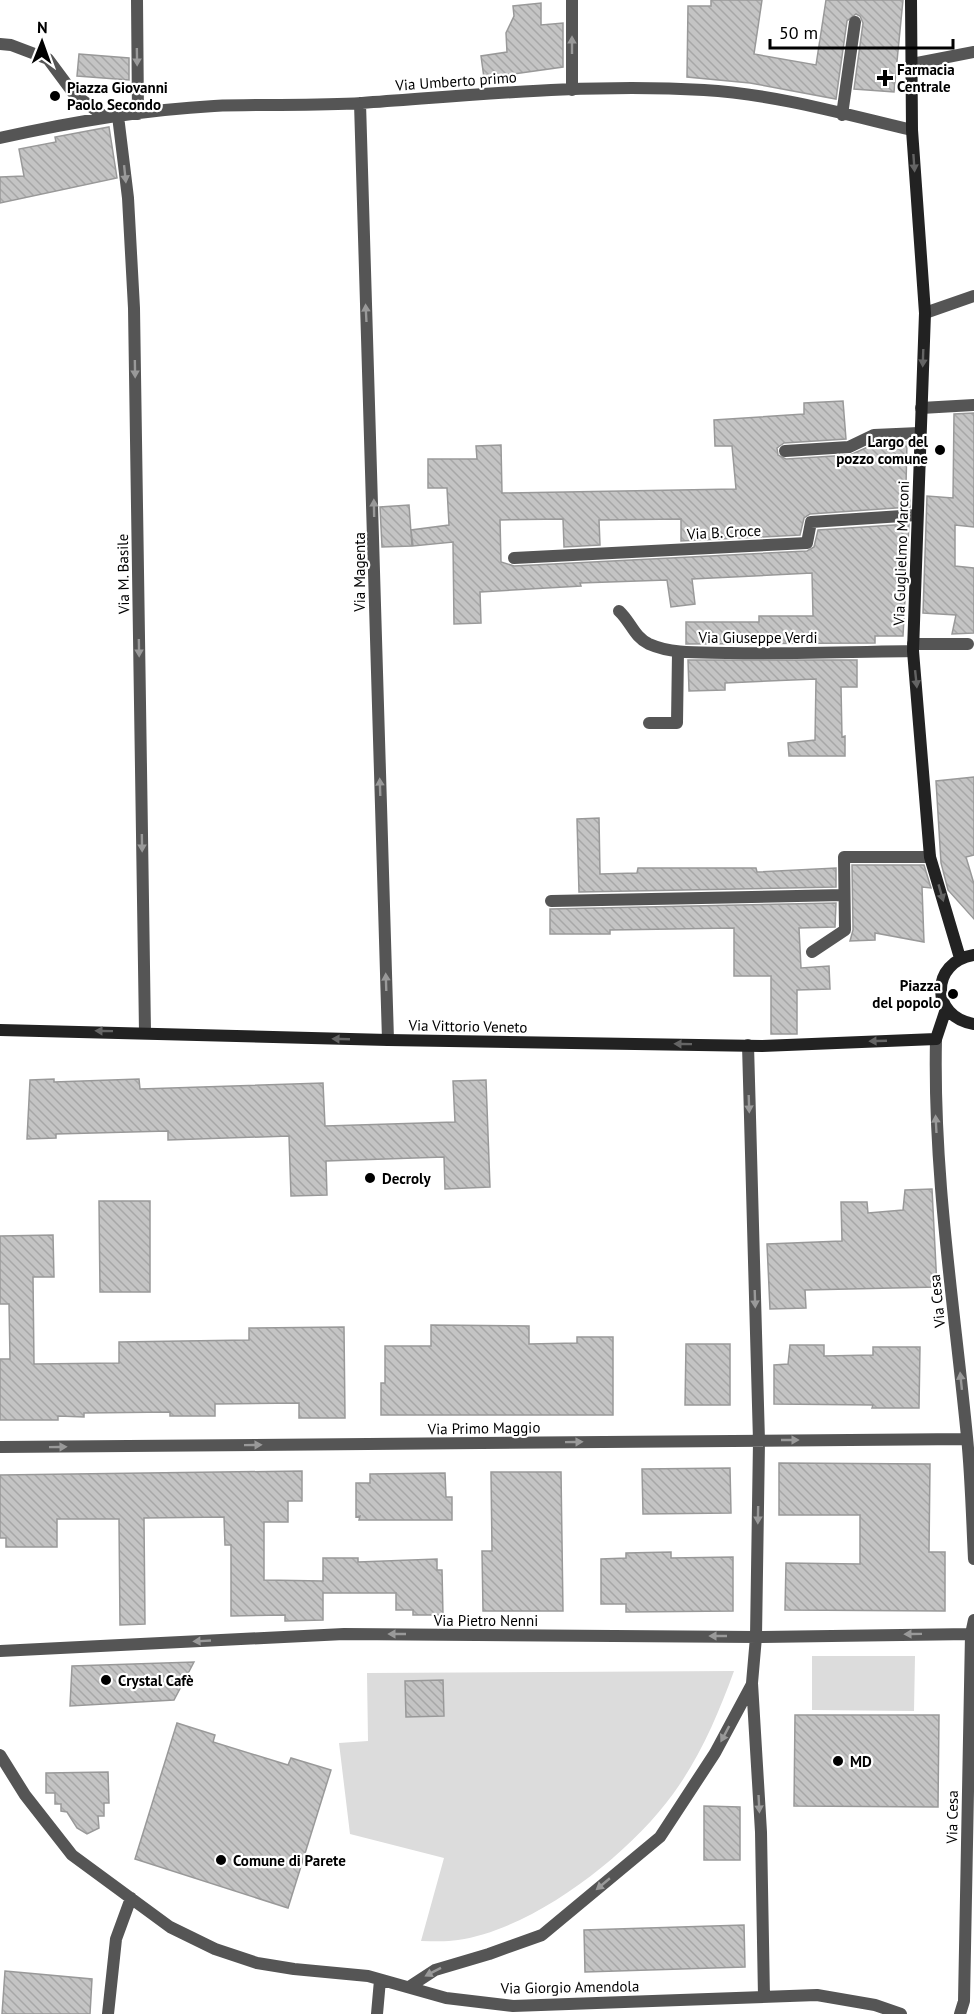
<svg xmlns="http://www.w3.org/2000/svg" width="974" height="2014" font-family="'PT Sans',sans-serif">
<style>
.green{fill:#dcdcdc}
.building{fill:url(#building-back-hatch);stroke:#999;stroke-width:1.5}
.lines{fill:none;stroke-linecap:round;stroke-linejoin:round}
.street{stroke:#555;stroke-width:12}
.secondary{stroke:#222;stroke-width:12}
.oneway{fill:#999}
.oneway2{fill:#646464}
.poi-dot{fill:#000;stroke:#fff;stroke-width:2}
.labels{text-anchor:middle;dominant-baseline:central;stroke-width:4.5;stroke-linejoin:round;paint-order:stroke}
.poi-label{font-size:15px;font-weight:bold;fill:#000;stroke:#fff;text-anchor:start}
.street-label{font-size:15px;fill:#000;stroke:#fff}
</style>
<defs>
<pattern id="building-back-hatch" width="6" height="6" patternUnits="userSpaceOnUse" patternTransform="scale(1.5)"><rect width="6" height="6" fill="#c4c4c4"/><path d="M-1 5l2 2M0 0l6 6M5-1l2 2" fill="none" stroke="#a7a7a7"/></pattern>
</defs>
<rect width="100%" height="100%" fill="#fff"/>
<path class="green" d="M812 1656H915L914 1711 812 1710Z
M734 1671C718 1715 700 1757 673 1794 629 1855 534 1929 458 1940 446 1942 433 1941 421 1941L444 1858 350 1834 339 1743 368 1741 367 1673Z"/>
<path class="building" d="M711 0H762L754 54 816 65 826 0H903L894 92 854 89 863 23 860 16 856 14 847 21 836 99 750 83 687 77 688 6H711Z
M541 3V25L563 23V67L484 78 481 56 507 52 506 33 514 16 513 6Z
M79 54 129 58V80L77 76Z
M109 127 117 178 0 203V177L24 176 19 149 56 142 55 137Z
M843 401 846 439 784 443 777 448 778 455 786 459 850 455 870 446H882V443L907 442 906 486H909L910 507 810 514 804 518 800 535 681 541V519L599 520 600 545 564 547 563 519 500 520 501 562 514 566 807 551 814 547 818 530 909 524 903 636H875V643L686 644V622H759V616H813L812 573 692 579 695 604 671 607 667 580 580 583 581 586 480 592 481 623 454 624 453 542 413 546 411 530 449 525 447 488H428V459H477L476 446 501 445 502 493 736 489 732 446H715L714 420 804 414V403Z
M974 413V527L955 525V566L974 568V633L952 634 956 615 923 613 927 496 953 498 954 414Z
M409 505 412 546 382 547 380 507Z
M688 660H857V687H841L842 737 845 736V756H789L788 743 815 740 816 679 725 683V690L689 691Z
M974 777V855L966 857 974 884V919L948 890 941 863 936 781Z
M599 818 600 874 637 873 638 868H756L757 872 836 868V887L579 892 577 819Z
M852 865H924L931 888 922 887 924 942 875 933V940L850 941 853 930Z
M836 903 835 927 799 928 801 968 829 966 830 989 797 990V1034H771V976H734V928L610 930V934H550V909Z
M54 1079V1082L139 1079 140 1089 323 1083 325 1126 455 1122 453 1081 486 1080 490 1187 445 1189 444 1157 326 1161 327 1195 291 1196 289 1136 168 1140V1131L56 1134V1138L27 1139 30 1080Z
M932 1189 937 1287 805 1290 806 1308 770 1309 767 1244 842 1241 841 1202H867L868 1213 903 1210 905 1190Z
M99 1201H150V1292H100Z
M53 1235 54 1277H33L34 1364 119 1363V1342L249 1340V1328L344 1327 345 1418H299V1403L215 1404V1416H170V1412L84 1413V1417L58 1416V1420H0V1359H10L9 1304H0V1236Z
M431 1325 529 1326V1344L577 1343V1337H613V1415H381V1383H385V1346H431Z
M686 1344H730V1405H685Z
M790 1345H824V1356L873 1355V1347H920L919 1408H872L873 1405 774 1404V1365L788 1364Z
M779 1463 930 1464 929 1552H945V1611L785 1610 786 1563 860 1564V1515H779Z
M730 1468 731 1513 643 1514 642 1469Z
M302 1471V1501H288V1522H264V1580L323 1581V1558H358V1562L437 1559V1570H442L443 1615H413V1610H396V1593H323V1620L285 1621V1615L231 1616V1545H225L224 1517 144 1518 145 1624 120 1625 119 1519H57V1547H6V1538H0V1475Z
M491 1472H561L563 1611H483L482 1551H492Z
M445 1473 446 1497H452V1520H359L360 1516 356 1517V1483H370V1474Z
M671 1552V1558L733 1557V1611L626 1612V1604H601V1559L626 1558V1553Z
M194 1662 174 1700 70 1706 72 1666Z
M443 1680 444 1716 406 1717 405 1681Z
M795 1715H939L938 1807 794 1806Z
M177 1723 215 1735 213 1742 288 1765 291 1758 331 1770 288 1908 135 1859Z
M108 1772 109 1803H104V1816H98L99 1828 87 1834 77 1828 67 1812 61 1811V1804H55V1793H46V1773Z
M704 1806 740 1807V1860H704Z
M744 1925 745 1967 585 1972 584 1930Z
M5 1971 92 1979 90 2014H2Z"/>
<g class="lines">
<path class="street" d="M137 0 138 114
M572 0V90
M0 44 11 45 48 59 74 94 105 117
M912 64 974 52
M360 103 388 1040
M842 115 855 22
M118 116 128 198 134 308 145 1032
M0 138C71 122 142 110 214 106 264 104 313 106 362 103 476 95 590 83 704 90 774 94 844 114 912 130
M925 313 974 296
M921 408 974 405
M785 451 849 447 874 435 919 433
M514 558 807 543 811 522 917 515
M619 611C631 622 634 637 649 644 674 655 704 652 730 653 791 654 852 652 913 651
M913 644H968
M649 723H677L678 652
M551 901 844 895
M812 952 845 930 844 857H930
M936 1039C933 1174 954 1303 967 1437 971 1477 972 1519 974 1559
M748 1045 759 1441 756 1637 752 1683 761 1832 764 1997
M0 1447 967 1439
M0 1651 344 1634 756 1637 971 1634
M0 1755 25 1795 72 1855 170 1927 215 1949 257 1963 294 1969 368 1976 446 1998 513 2006 817 1995 875 2005 901 2014
M409 1987 435 1970 489 1954 542 1935 660 1837 715 1753 752 1684
M108 2014 116 1939 131 1898
M377 2014 380 1980
M960 2014 964 2001 971 1634 974 1620"/>
<path class="secondary" d="M911 0 912 130 925 313 913 651 930 857 960 958
M974 955C930 962 930 1017 974 1024
M0 1030 388 1040 762 1046 936 1039 946 1009"/>
</g>
<defs><path id="oneway-solid" d="M-6-.8H1V-3.2L6.5 0L1 3.2V.8H-6Z" transform="scale(1.5)"/></defs>
<g class="oneway">
<use href="#oneway-solid" transform="translate(572 45) rotate(-90)"/>
<use href="#oneway-solid" transform="translate(137 57) rotate(89)"/>
<use href="#oneway-solid" transform="translate(125 174) rotate(84)"/>
<use href="#oneway-solid" transform="translate(366 313) rotate(-93)"/>
<use href="#oneway-solid" transform="translate(135 369) rotate(89)"/>
<use href="#oneway-solid" transform="translate(374 508) rotate(-91)"/>
<use href="#oneway-solid" transform="translate(139 648) rotate(89)"/>
<use href="#oneway-solid" transform="translate(380 787) rotate(-92)"/>
<use href="#oneway-solid" transform="translate(142 843) rotate(89)"/>
<use href="#oneway-solid" transform="translate(386 982) rotate(-92)"/>
<use href="#oneway-solid" transform="translate(749 1104) rotate(88)"/>
<use href="#oneway-solid" transform="translate(936 1124) rotate(-93)"/>
<use href="#oneway-solid" transform="translate(755 1299) rotate(88)"/>
<use href="#oneway-solid" transform="translate(961 1381) rotate(-96)"/>
<use href="#oneway-solid" transform="translate(790 1440)"/>
<use href="#oneway-solid" transform="translate(574 1442) rotate(-1)"/>
<use href="#oneway-solid" transform="translate(253 1445) rotate(-1)"/>
<use href="#oneway-solid" transform="translate(58 1447) rotate(-1)"/>
<use href="#oneway-solid" transform="translate(758 1515) rotate(91)"/>
<use href="#oneway-solid" transform="translate(397 1634) rotate(-180)"/>
<use href="#oneway-solid" transform="translate(913 1634) rotate(179)"/>
<use href="#oneway-solid" transform="translate(718 1636) rotate(-180)"/>
<use href="#oneway-solid" transform="translate(202 1641) rotate(177)"/>
<use href="#oneway-solid" transform="translate(725 1734) rotate(118)"/>
<use href="#oneway-solid" transform="translate(759 1804) rotate(87)"/>
<use href="#oneway-solid" transform="translate(603 1884) rotate(140)"/>
<use href="#oneway-solid" transform="translate(433 1972) rotate(153)"/>
</g>
<g class="oneway2">
<use href="#oneway-solid" transform="translate(914 163) rotate(86)"/>
<use href="#oneway-solid" transform="translate(923 358) rotate(92)"/>
<use href="#oneway-solid" transform="translate(916 679) rotate(84)"/>
<use href="#oneway-solid" transform="translate(941 893) rotate(74)"/>
<use href="#oneway-solid" transform="translate(104 1031) rotate(-179)"/>
<use href="#oneway-solid" transform="translate(341 1039) rotate(-178)"/>
<use href="#oneway-solid" transform="translate(878 1041) rotate(178)"/>
<use href="#oneway-solid" transform="translate(683 1044) rotate(-179)"/>
</g>
<g class="poi-dot">
<path d="M882 69h6v6h6v6h-6v6h-6v-6h-6v-6h6z"/>
<circle cx="55" cy="96" r="6"/>
<circle cx="940" cy="450" r="6"/>
<circle cx="953" cy="994" r="6"/>
<circle cx="370" cy="1178" r="6"/>
<circle cx="106" cy="1680" r="6"/>
<circle cx="838" cy="1761" r="6"/>
<circle cx="221" cy="1860" r="6"/>
</g>
<g class="labels">
<g class="poi-label">
<text x="897" y="69">Farmacia<tspan x="897" dy="17">Centrale</tspan></text>
<text x="67" y="87">Piazza Giovanni<tspan x="67" dy="17">Paolo Secondo</tspan></text>
<text x="928" y="441" text-anchor="end">Largo del<tspan x="928" dy="17">pozzo comune</tspan></text>
<text x="941" y="985" text-anchor="end">Piazza<tspan x="941" dy="17">del popolo</tspan></text>
<text x="382" y="1178">Decroly</text>
<text x="118" y="1680">Crystal Cafè</text>
<text x="850" y="1761">MD</text>
<text x="233" y="1860">Comune di Parete</text>
</g>
<g class="street-label">
<text transform="translate(456 81) rotate(-4)">Via Umberto primo</text>
<text transform="translate(724 532) rotate(-3)">Via B. Croce</text>
<text transform="translate(901 553) rotate(-88)">Via Guglielmo Marconi</text>
<text transform="translate(359 572) rotate(-90)">Via Magenta</text>
<text transform="translate(123 574) rotate(-91)">Via M. Basile</text>
<text x="758" y="637">Via Giuseppe Verdi</text>
<text transform="translate(468 1026) rotate(1)">Via Vittorio Veneto</text>
<text transform="translate(937 1301) rotate(-96)">Via Cesa</text>
<text transform="translate(484 1428) rotate(-1)">Via Primo Maggio</text>
<text x="486" y="1620">Via Pietro Nenni</text>
<text transform="translate(952 1817) rotate(-89)">Via Cesa</text>
<text transform="translate(570 1987) rotate(-1)">Via Giorgio Amendola</text>
</g>
</g>
<g transform="translate(42 42) rotate(1)" stroke="#ffffff" stroke-width="4.5" paint-order="stroke">
<path d="M0-4.5L10 22L0 15L-10 22Z" fill="#000000"/>
<text y="-9" font-size="16" font-weight="bold" text-anchor="middle" fill="#000000">N</text>
</g>
<path d="M770 39v9h183v-9" fill="none" stroke="#000000" stroke-width="3"/>
<text x="779" y="39" font-size="18" fill="#000000" stroke="#ffffff" stroke-width="4.5" paint-order="stroke">50 m</text>
</svg>
